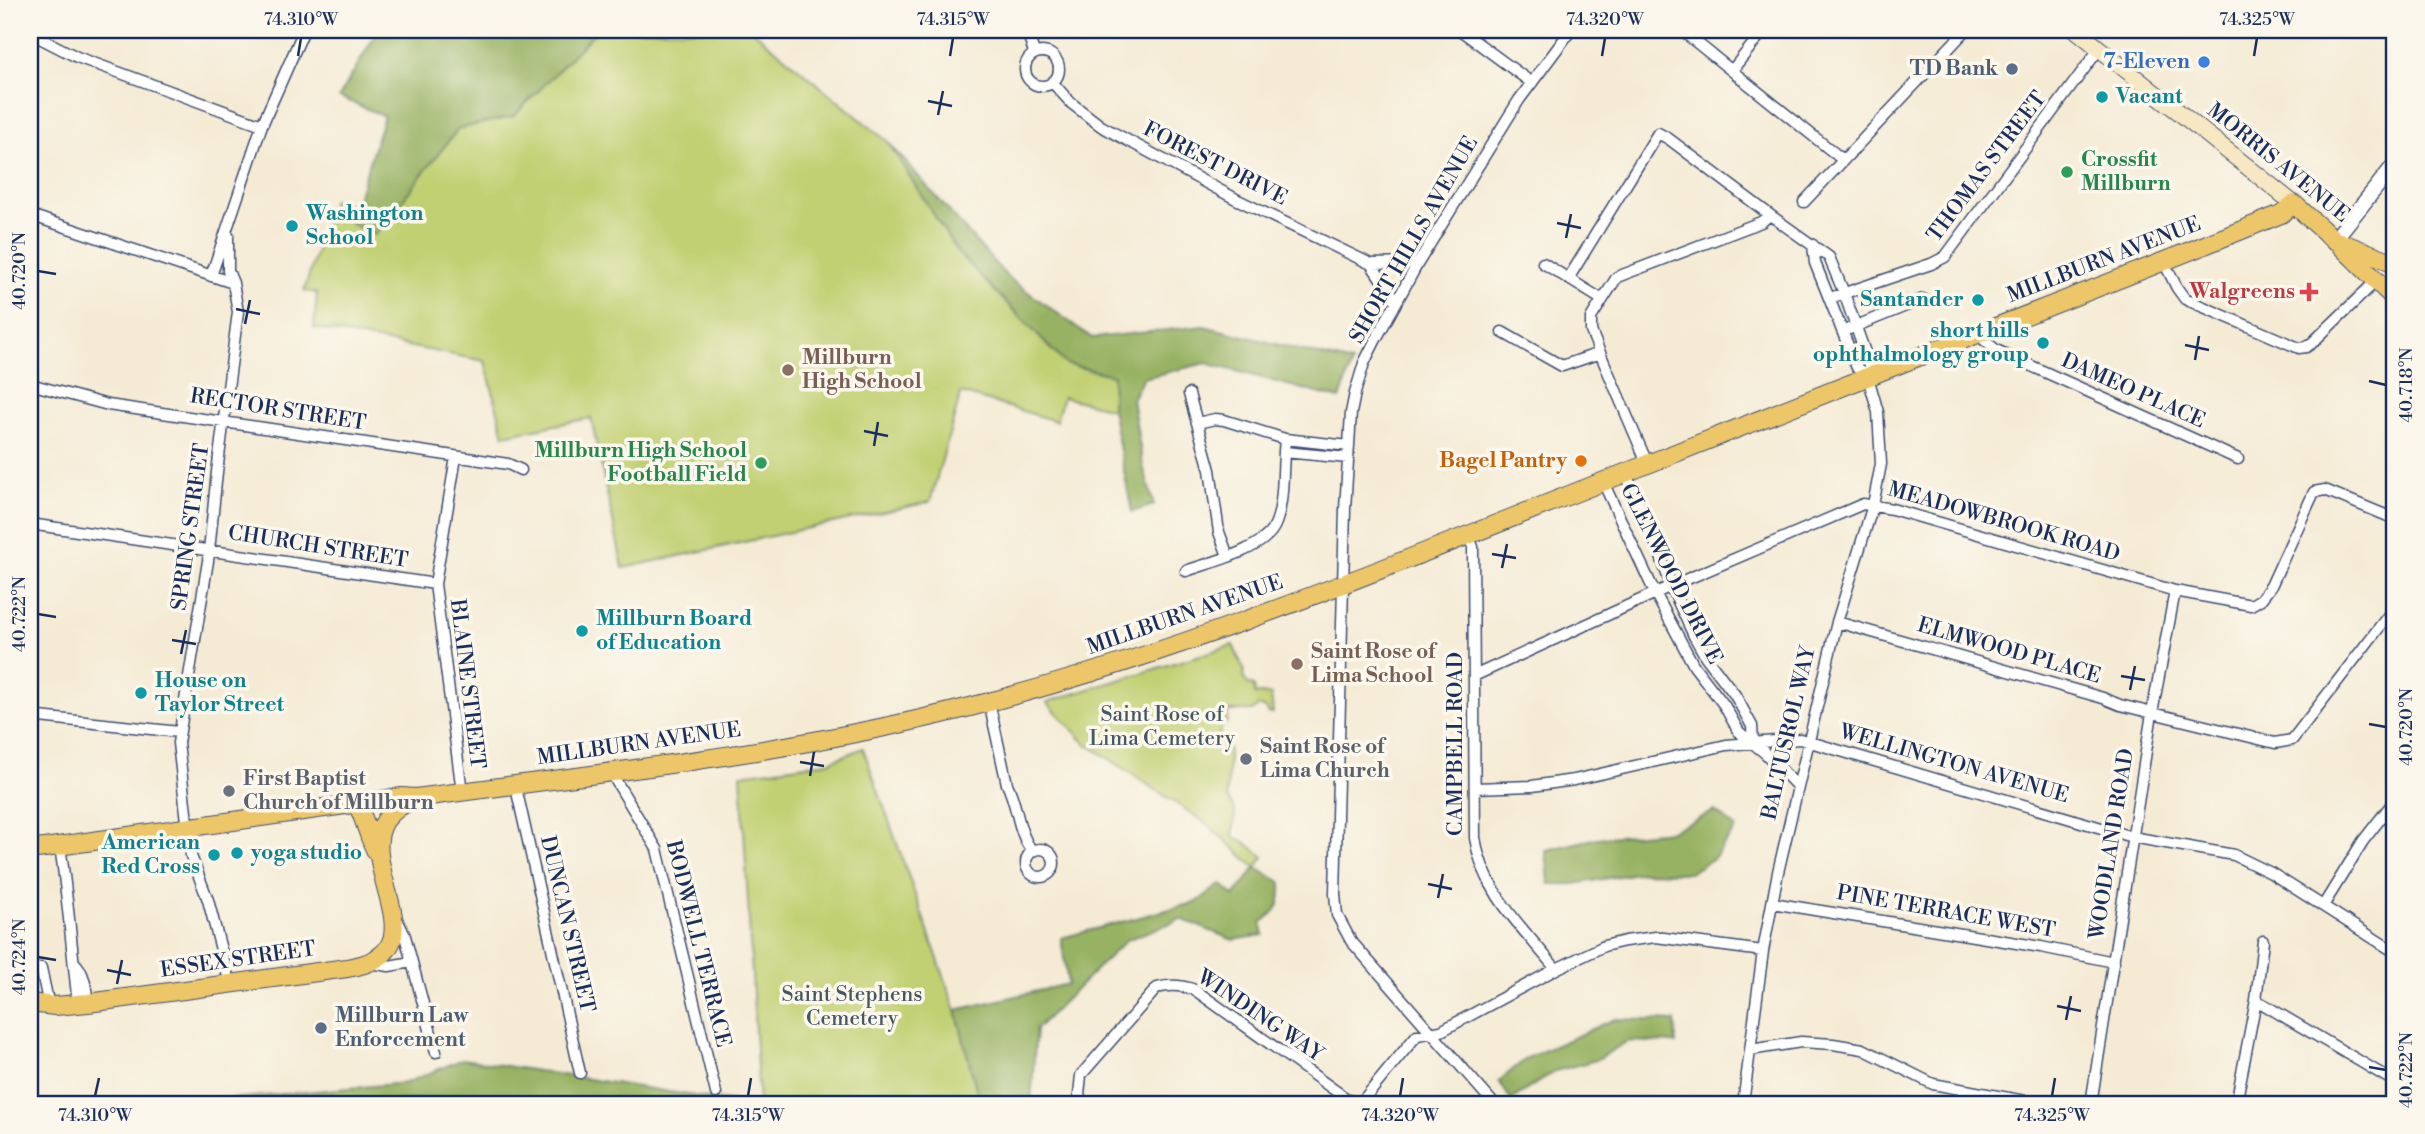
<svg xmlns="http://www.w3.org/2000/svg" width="2425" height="1134" font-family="'Libre Bodoni',serif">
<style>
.green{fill:#c1d072;stroke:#6e8068;stroke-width:2}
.forest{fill:#98b264;stroke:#5a7061;stroke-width:2}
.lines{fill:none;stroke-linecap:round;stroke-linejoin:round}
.minor-casing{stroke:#3c4b70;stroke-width:13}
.tertiary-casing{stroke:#3c4b70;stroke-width:17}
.secondary-casing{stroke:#3c4b70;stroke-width:18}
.primary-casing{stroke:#3c4b70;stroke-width:20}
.minor{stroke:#fff;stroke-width:10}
.tertiary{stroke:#fff;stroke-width:14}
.secondary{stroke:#f7e8c3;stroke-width:16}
.primary{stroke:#ecc669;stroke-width:18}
.ticks{fill:none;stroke:#1b2f5e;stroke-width:2.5}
.shop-dot{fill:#3f7fe0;stroke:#fbf7ec;stroke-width:2.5}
.service-dot{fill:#5c6f8a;stroke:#fbf7ec;stroke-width:2.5}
.culture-dot{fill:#0f9aa8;stroke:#fbf7ec;stroke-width:2.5}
.leisure-dot{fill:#2e9e5b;stroke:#fbf7ec;stroke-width:2.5}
.health-dot{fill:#e0444e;stroke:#fbf7ec;stroke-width:2.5}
.education-dot{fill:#8d6e63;stroke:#fbf7ec;stroke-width:2.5}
.food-dot{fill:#e8710a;stroke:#fbf7ec;stroke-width:2.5}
.worship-dot{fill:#6b7280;stroke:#fbf7ec;stroke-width:2.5}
.labels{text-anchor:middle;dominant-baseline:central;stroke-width:7;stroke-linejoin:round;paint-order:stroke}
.shop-label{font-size:21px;font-weight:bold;fill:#366cbe;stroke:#fbf7ec;text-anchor:end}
.service-label{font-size:21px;font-weight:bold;fill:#4e5e75;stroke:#fbf7ec;text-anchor:end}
.culture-label{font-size:21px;font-weight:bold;fill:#0d838f;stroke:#fbf7ec;text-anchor:start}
.leisure-label{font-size:21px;font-weight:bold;fill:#27864d;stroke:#fbf7ec;text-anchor:start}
.street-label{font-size:21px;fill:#1b2f5e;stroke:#fbf7ec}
.health-label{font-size:21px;font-weight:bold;fill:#be3a42;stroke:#fbf7ec;text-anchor:end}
.education-label{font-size:21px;font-weight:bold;fill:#785e54;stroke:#fbf7ec;text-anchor:start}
.food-label{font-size:21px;font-weight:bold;fill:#c56008;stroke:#fbf7ec;text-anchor:end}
.park-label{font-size:21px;fill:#445763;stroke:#fbf7ec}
.worship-label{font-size:21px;font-weight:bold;fill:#5b616d;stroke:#fbf7ec;text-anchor:start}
.neatline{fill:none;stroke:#1b2f5e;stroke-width:2.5}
.ticks-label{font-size:18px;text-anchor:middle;fill:#1b2f5e}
</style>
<rect width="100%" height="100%" fill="#fbf7ec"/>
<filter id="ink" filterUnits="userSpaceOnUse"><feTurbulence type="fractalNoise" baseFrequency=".0143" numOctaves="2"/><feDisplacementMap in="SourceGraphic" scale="14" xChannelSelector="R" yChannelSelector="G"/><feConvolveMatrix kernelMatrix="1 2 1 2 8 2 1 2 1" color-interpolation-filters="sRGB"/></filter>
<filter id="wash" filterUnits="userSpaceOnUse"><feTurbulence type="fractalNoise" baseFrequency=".00686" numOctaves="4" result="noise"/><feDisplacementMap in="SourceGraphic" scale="28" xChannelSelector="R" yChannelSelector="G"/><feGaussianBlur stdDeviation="1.57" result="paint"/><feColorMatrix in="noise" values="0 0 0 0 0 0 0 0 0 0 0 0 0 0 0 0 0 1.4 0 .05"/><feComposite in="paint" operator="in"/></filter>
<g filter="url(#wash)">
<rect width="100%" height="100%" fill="#f5ebd5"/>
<path class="green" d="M597 30H752L888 142 958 253 1030 327 1038 330 1037 335 1066 364 1113 375 1112 409 1063 397 1056 421 961 393 930 502 623 568 591 418 504 435 485 361 314 328 317 293 304 291 333 200 355 207 350 223 375 235 458 128 514 116Z
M1233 645 1244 670 1243 677 1248 684 1254 686 1255 694 1271 695 1273 713H1268L1267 709 1258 706 1252 711H1228L1227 722 1222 725 1219 736 1226 742 1229 751 1227 797 1235 811 1233 837 1243 841 1264 857 1256 868 1207 824 1084 742 1047 702Z
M863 748 956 1010 980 1104H759L741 774 828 762Z"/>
<path class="forest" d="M378 30H597L514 116 458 129 375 235 350 223 384 116 339 97Z
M888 142 1007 277 1092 338 1204 326 1352 363 1340 399 1206 363 1143 378 1132 399 1143 466 1154 505 1132 512 1112 409 1113 375 1066 364 958 253Z
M1715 811 1736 828 1714 858 1689 873 1643 872 1574 884H1549L1546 850 1598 838 1671 831Z
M1256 868 1281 882C1282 905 1279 909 1261 923L1264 935 1233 940 1181 919 1126 940 1036 1029 1031 1104H980L956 1010 1068 984 1061 938 1197 902 1221 884 1234 896Z
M1615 1019 1675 1021 1676 1043 1628 1041 1596 1060 1555 1071 1511 1100 1499 1081 1527 1058Z
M463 1059 745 1104H483L442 1098 347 1104H171L406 1083Z"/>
</g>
<g filter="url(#ink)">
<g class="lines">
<defs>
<path id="minor" d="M1027 30 1034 53
M1460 30 1532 83
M1681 30 1843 160
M30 33 77 57 262 125
M1025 69a17 17 0 1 1 34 0a17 17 0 1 1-34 0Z
M1733 69 1764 30
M1052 82 1071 103 1101 126 1236 199 1371 264 1396 301
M1804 202 1966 30
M30 215 233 283 238 312 217 472 208 561 178 743 191 856 208 900 230 984
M228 235V271L233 283
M1813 245 1815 263 1857 368 1868 377
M2164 262 2177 288 2185 299 2299 348 2306 347 2312 343 2376 281
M1543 263 1601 299
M1371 264 1418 263
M211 276 262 125 304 30
M1568 279 1658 133 1669 139 1770 215
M1830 298 1931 264 1945 257 2099 49
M1849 329 1923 299
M1502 332 1562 366 1600 353
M1977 334 1996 350 2238 459
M30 384 108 405 508 464 521 470
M1189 394 1210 470 1219 532 1228 556
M1197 423 1215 419 1224 420 1285 439 1349 446
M1284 452 1348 458
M456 457 435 584 462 792
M1648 465 1600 353 1591 331V318L1617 277 1761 222 1770 215 1829 257 1844 293 1869 364 1868 377 1878 412 1881 464 1873 505 1837 622 1778 872 1763 951 1743 1104
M1627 472 1630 485 1659 551 1671 586 1694 636 1706 657 1735 695 1752 726 1753 742
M1603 482 1655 593 1694 666 1724 705 1739 732 1765 753 1797 786
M30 524 435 584
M1468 535 1473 547 1475 838C1483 892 1523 928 1556 969
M1186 571C1211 562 1261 551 1274 527 1285 506 1282 464 1285 439
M1837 622 2103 698 2120 705 2275 743 2292 740 2395 607
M1476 675 1671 586 1863 504 1892 509 2175 591 2251 605 2261 599 2271 586 2314 492 2325 490 2395 519
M989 702 1007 784C1018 806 1017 831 1032 851
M30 716 179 732
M614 771 616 781 657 849 716 1093
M515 783 580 1073
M1475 788 1532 786 1574 780 1726 745 1800 739 2132 837 2234 855 2271 873 2395 952
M60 846C68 899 72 952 78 1004
M1026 863a14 14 0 1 1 28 0a14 14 0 1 1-28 0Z
M1772 903 2041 947 2114 962
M2323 906 2363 841 2395 800
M396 917 405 936 436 1052
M75 963C85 973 86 989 88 1003
M370 963 389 966 412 962
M30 968H41L49 1006
M2256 1000 2395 1082
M1750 1050 1801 1042 1833 1044 1863 1049 1933 1084 2042 1104
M1083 1104 1079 1095 1081 1075 1157 988C1171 984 1182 985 1195 990L1354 1104
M1360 1104 1417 1035 1441 1031 1556 969 1604 946 1625 941 1656 937 1763 951
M1494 1104 1351 941 1337 915 1335 894 1345 509 1351 413 1355 393 1364 363 1376 339 1418 263 1519 100 1571 30
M2091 1104 2152 713 2175 591
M2236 1104 2256 1000 2263 941"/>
<path id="tertiary" d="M2334 240 2395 164"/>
<path id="secondary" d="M2076 30 2294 204"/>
<path id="primary" d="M2340 245 2395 299
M357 804C366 821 368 838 378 855
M30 850 402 797 415 798C601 773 788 754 970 707 1193 650 1406 559 1620 475 1712 439 1803 402 1895 366 2024 316 2153 267 2281 214L2294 204 2334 240 2395 263
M30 1003 55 1006 88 1003 347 968C444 953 355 869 385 821 392 810 404 804 415 798"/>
</defs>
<use href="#minor" class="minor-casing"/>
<use href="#tertiary" class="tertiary-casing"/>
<use href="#secondary" class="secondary-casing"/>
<use href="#primary" class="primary-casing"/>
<use href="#minor" class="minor"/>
<use href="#tertiary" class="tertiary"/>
<use href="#secondary" class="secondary"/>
<use href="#primary" class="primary"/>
</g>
</g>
<path class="ticks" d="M298 56 301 38M950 56 953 38M1602 56 1605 38M2254 56 2257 38M928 101 952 106M938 115 943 91M1557 223 1581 228M1566 238 1571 214M38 271 56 274M236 309 260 314M245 324 250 300M2185 345 2209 350M2195 360 2199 336M2369 381 2386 385M864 431 888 436M874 446 878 422M1492 554 1516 558M1502 568 1507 544M38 614 56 617M172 640 196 644M181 654 186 630M2121 676 2145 680M2130 690 2135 666M2369 724 2386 727M800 762 824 766M810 776 814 752M1428 884 1452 889M1438 898 1443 874M38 957 56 960M107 970 131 975M117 984 122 960M2057 1006 2081 1011M2066 1020 2071 996M2369 1067 2386 1070M95 1096 99 1078M748 1096 751 1078M1400 1096 1403 1078M2052 1096 2055 1078"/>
<circle class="shop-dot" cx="2204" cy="62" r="7"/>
<g class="service-dot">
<circle cx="2012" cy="69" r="7"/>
<circle cx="321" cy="1028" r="7"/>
</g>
<g class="culture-dot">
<circle cx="2102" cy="97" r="7"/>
<circle cx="292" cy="226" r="7"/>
<circle cx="1978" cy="300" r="7"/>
<circle cx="2043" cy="343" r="7"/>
<circle cx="582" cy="631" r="7"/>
<circle cx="141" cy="693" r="7"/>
<circle cx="237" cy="853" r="7"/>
<circle cx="214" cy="855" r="7"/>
</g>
<g class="leisure-dot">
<circle cx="2067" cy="172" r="7"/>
<circle cx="761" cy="463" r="7"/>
</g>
<path class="health-dot" d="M2305.5 281.5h7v7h7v7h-7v7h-7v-7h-7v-7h7z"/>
<g class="education-dot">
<circle cx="788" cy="370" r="7"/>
<circle cx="1297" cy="664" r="7"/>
</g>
<circle class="food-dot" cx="1581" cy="461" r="7"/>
<g class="worship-dot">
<circle cx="1246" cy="759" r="7"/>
<circle cx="229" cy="791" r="7"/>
</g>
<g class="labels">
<g class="shop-label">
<text x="2190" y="62">7-Eleven</text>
</g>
<g class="service-label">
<text x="1998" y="69">TD Bank</text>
<text x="335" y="1016" text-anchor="start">Millburn Law<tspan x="335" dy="24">Enforcement</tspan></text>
</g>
<g class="culture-label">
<text x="2116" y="97">Vacant</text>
<text x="306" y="214">Washington<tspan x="306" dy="24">School</tspan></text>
<text x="1964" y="300" text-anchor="end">Santander</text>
<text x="2029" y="331" text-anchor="end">short hills<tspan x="2029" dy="24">ophthalmology group</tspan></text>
<text x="596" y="619">Millburn Board<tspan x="596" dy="24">of Education</tspan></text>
<text x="155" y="681">House on<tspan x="155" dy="24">Taylor Street</tspan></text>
<text x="200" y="843" text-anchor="end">American<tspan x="200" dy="24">Red Cross</tspan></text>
<text x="251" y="853">yoga studio</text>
</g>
<g class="leisure-label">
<text x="2081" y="160">Crossfit<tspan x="2081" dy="24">Millburn</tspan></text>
<text x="747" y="451" text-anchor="end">Millburn High School<tspan x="747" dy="24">Football Field</tspan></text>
</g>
<g class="street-label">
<text transform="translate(2278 163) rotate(39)">MORRIS AVENUE</text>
<text transform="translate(1215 164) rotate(27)">FOREST DRIVE</text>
<text transform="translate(1987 167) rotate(-53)">THOMAS STREET</text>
<text transform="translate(1414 240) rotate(-60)">SHORT HILLS AVENUE</text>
<text transform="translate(2104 260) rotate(-21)">MILLBURN AVENUE</text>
<text transform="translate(2133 391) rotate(24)">DAMEO PLACE</text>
<text transform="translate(278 410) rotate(9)">RECTOR STREET</text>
<text transform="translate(2004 522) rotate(16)">MEADOWBROOK ROAD</text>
<text transform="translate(191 527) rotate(-82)">SPRING STREET</text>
<text transform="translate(318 547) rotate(9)">CHURCH STREET</text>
<text transform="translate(1671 574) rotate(63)">GLENWOOD DRIVE</text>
<text transform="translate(1185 615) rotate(-19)">MILLBURN AVENUE</text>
<text transform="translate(2009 651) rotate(16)">ELMWOOD PLACE</text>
<text transform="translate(467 684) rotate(83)">BLAINE STREET</text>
<text transform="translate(1789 733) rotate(-77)">BALTUSROL WAY</text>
<text transform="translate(639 744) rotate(-8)">MILLBURN AVENUE</text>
<text transform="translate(1456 744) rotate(-90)">CAMPBELL ROAD</text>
<text transform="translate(1954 764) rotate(16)">WELLINGTON AVENUE</text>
<text transform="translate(2112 844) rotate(-81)">WOODLAND ROAD</text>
<text transform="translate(1946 912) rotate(10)">PINE TERRACE WEST</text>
<text transform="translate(567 924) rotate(77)">DUNCAN STREET</text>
<text transform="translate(698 944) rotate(76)">BODWELL TERRACE</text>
<text transform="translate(238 960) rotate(-8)">ESSEX STREET</text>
<text transform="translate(1260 1016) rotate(34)">WINDING WAY</text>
</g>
<g class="health-label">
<text x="2295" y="292">Walgreens</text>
</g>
<g class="education-label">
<text x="802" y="358">Millburn<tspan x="802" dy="24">High School</tspan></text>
<text x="1311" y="652">Saint Rose of<tspan x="1311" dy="24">Lima School</tspan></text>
</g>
<g class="food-label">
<text x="1567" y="461">Bagel Pantry</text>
</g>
<g class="park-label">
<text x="1162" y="715">Saint Rose of<tspan x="1162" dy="24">Lima Cemetery</tspan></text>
<text x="852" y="995">Saint Stephens<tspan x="852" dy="24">Cemetery</tspan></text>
</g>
<g class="worship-label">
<text x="1260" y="747">Saint Rose of<tspan x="1260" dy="24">Lima Church</tspan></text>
<text x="243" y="779">First Baptist<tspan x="243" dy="24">Church of Millburn</tspan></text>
</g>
</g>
<rect width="2425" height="1134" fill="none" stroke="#fbf7ec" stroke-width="77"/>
<rect x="38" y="38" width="2348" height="1058" class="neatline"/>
<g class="ticks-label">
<text x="301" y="25">74.310°W</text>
<text x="953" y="25">74.315°W</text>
<text x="1605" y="25">74.320°W</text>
<text x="2257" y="25">74.325°W</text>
<text transform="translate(19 271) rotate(-90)" y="6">40.720°N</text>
<text transform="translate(2406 385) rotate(-90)" y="6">40.718°N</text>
<text transform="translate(19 614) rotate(-90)" y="6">40.722°N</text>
<text transform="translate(2406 727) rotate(-90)" y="6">40.720°N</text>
<text transform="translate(19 957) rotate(-90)" y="6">40.724°N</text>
<text transform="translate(2406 1070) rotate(-90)" y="6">40.722°N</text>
<text x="95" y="1121">74.310°W</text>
<text x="748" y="1121">74.315°W</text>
<text x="1400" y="1121">74.320°W</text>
<text x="2052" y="1121">74.325°W</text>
</g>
</svg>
